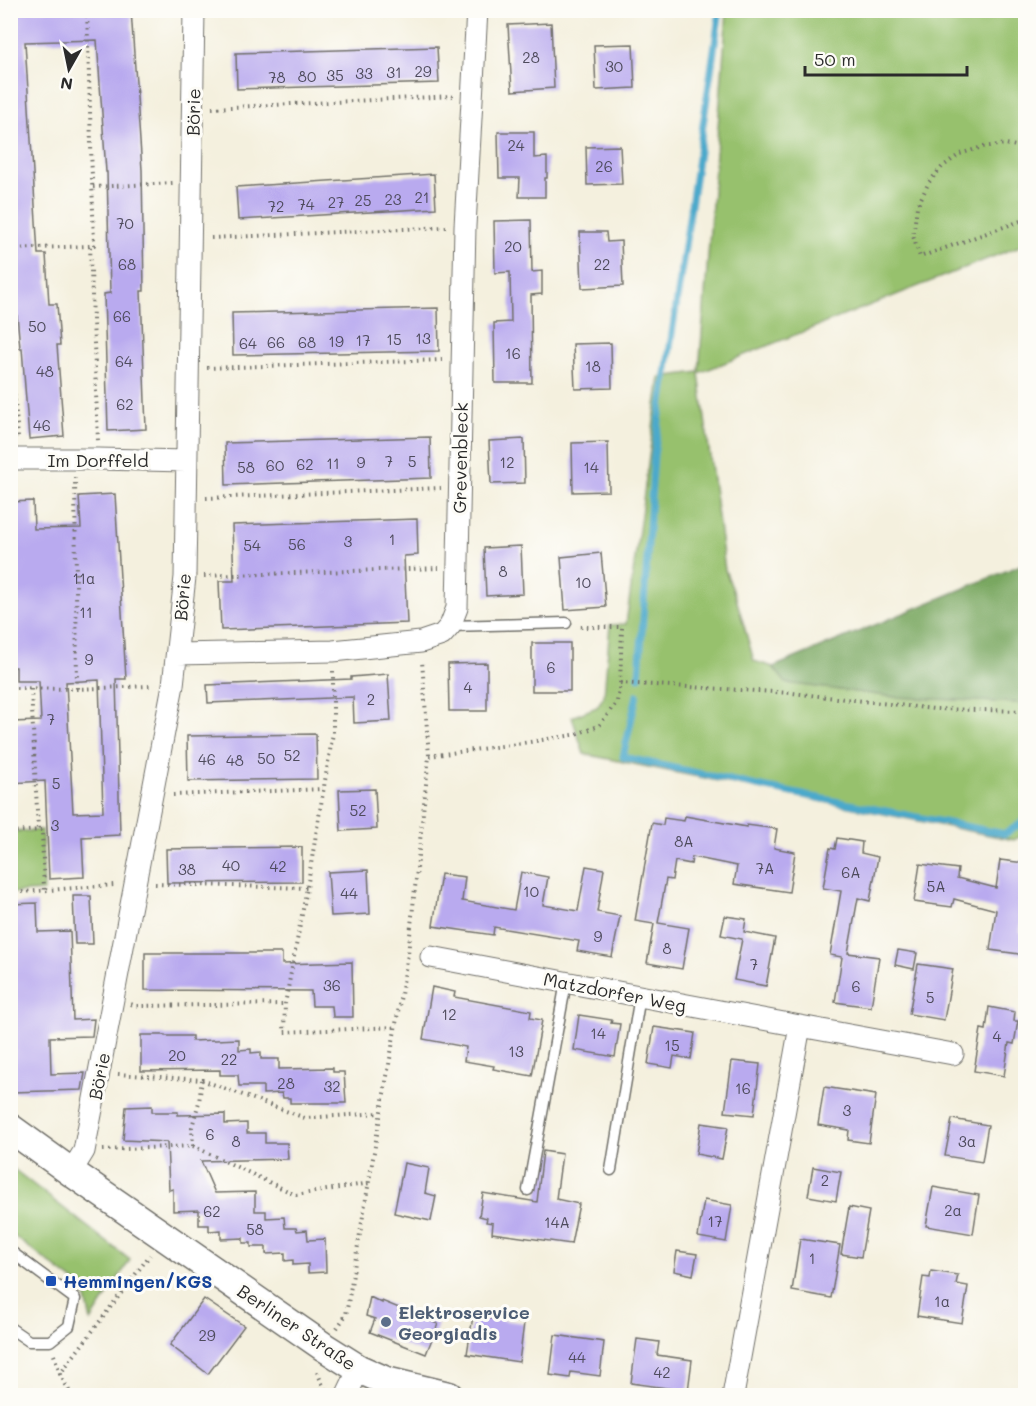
<svg xmlns="http://www.w3.org/2000/svg" width="1036" height="1406" font-family="Mali,sans-serif">
<style>
.green{fill:#97c16d;stroke:#61764c;stroke-width:1.5}
.forest{fill:#79a760;stroke:#526946;stroke-width:1.5}
.lines{fill:none;stroke-linecap:round;stroke-linejoin:round}
.stream{stroke:#4ca9cb;stroke-width:7}
.building{fill:#b9aaef;fill-rule:evenodd}
.lane-casing{stroke:#71706a;stroke-width:13}
.street-casing{stroke:#71706a;stroke-width:23}
.secondary-casing{stroke:#71706a;stroke-width:31}
.path{stroke:#71706a;stroke-width:4;stroke-dasharray:1.5 4.5;stroke-linecap:butt}
.lane{stroke:#fff;stroke-width:10}
.street{stroke:#fff;stroke-width:21}
.secondary{stroke:#fff;stroke-width:28}
.transit-dot{fill:#1a4fb4;stroke:#fdfcf7;stroke-width:2}
.service-dot{fill:#5c6f8a;stroke:#fdfcf7;stroke-width:2}
.labels{text-anchor:middle;dominant-baseline:central;stroke-width:6;stroke-linejoin:round;paint-order:stroke}
.number-label{font-size:15px;fill:#4e4b5c}
.street-label{font-size:18px;fill:#2b2b2b;stroke:#fdfcf7}
.transit-label{font-size:18px;font-weight:bold;fill:#164399;stroke:#fdfcf7;text-anchor:start}
.service-label{font-size:18px;font-weight:bold;fill:#4e5e75;stroke:#fdfcf7;text-anchor:start}
</style>
<rect width="100%" height="100%" fill="#fdfcf7"/>
<filter id="ink" filterUnits="userSpaceOnUse"><feTurbulence type="fractalNoise" baseFrequency=".0167" numOctaves="2"/><feDisplacementMap in="SourceGraphic" scale="12" xChannelSelector="R" yChannelSelector="G"/><feConvolveMatrix kernelMatrix="1 2 1 2 8 2 1 2 1" color-interpolation-filters="sRGB"/></filter>
<filter id="wash" filterUnits="userSpaceOnUse"><feTurbulence type="fractalNoise" baseFrequency=".008" numOctaves="4" result="noise"/><feDisplacementMap in="SourceGraphic" scale="24" xChannelSelector="R" yChannelSelector="G"/><feGaussianBlur stdDeviation="1.35" result="paint"/><feColorMatrix in="noise" values="0 0 0 0 0 0 0 0 0 0 0 0 0 0 0 0 0 1.4 0 .05"/><feComposite in="paint" operator="in"/></filter>
<g filter="url(#wash)">
<rect width="100%" height="100%" fill="#f4f0de"/>
<path class="green" d="M727 11H1025V244L699 373 725 570 736 598 754 661 773 667 787 683 895 697 1020 703 1025 695V834L1014 840 584 754 572 717 597 707 604 696 610 625 626 624 660 377 699 372Z
M42 830 44 891 11 893V832Z
M11 1167 130 1260 91 1321 84 1289 11 1234Z"/>
<path class="forest" d="M1025 563 1026 695 1020 703 895 697 786 683 773 667Z"/>
<g class="lines">
<path class="stream" d="M639 677 654 455 720 10
M637 695 623 757 767 788 1005 834 1026 820"/>
</g>
<g id="blocks">
<path class="building" d="M10 10H131L142 170 144 291H141L146 429 108 431 104 294 110 293 107 172H106L97 40 25 42 38 254H46L49 304H57L60 345H57L64 436 29 439 22 348H20L16 303H10Z
M551 23 554 88 512 91 508 25Z
M633 44 635 88 596 90 594 45Z
M437 47 439 83 237 89 236 53Z
M498 132H534V158L547 157V178H545V197H519L520 178H499Z
M620 146 622 184 587 185 586 147Z
M434 174 436 208 238 220 236 187Z
M531 220 532 272 542 271V294L531 295 532 383H495L494 323 511 322 510 272 495 273 494 221Z
M580 232H606L607 242 621 241 623 286 582 288Z
M438 308 439 351 233 355 232 313Z
M611 343 612 388 575 389 573 344Z
M430 437 431 478 226 485 225 443Z
M524 439 525 483 491 484 489 441Z
M608 442 609 491 573 492 572 443Z
M115 494 126 679H116L120 835 82 837 84 877 49 879 45 781 10 783V722L41 721 39 681H16V667H10V502L33 501 34 529 81 528 79 496ZM99 680 103 812 73 813 66 682Z
M417 519 418 555 404 556 407 623 221 630 219 581H234L232 525Z
M521 546 523 594 486 596 484 548Z
M601 553 606 607 565 610 561 557Z
M532 643H570V691H532Z
M487 663V711H449L448 664Z
M388 674 391 721 354 723 353 697 208 703 207 685 351 679V677Z
M316 734 317 779 188 781 187 736Z
M375 789 377 829 341 831 339 790Z
M685 816 747 827V825L777 829 774 848 795 852 789 892 734 884 737 866 692 857 691 864 675 861 672 880 666 879 658 923 689 928 682 969 647 963 654 924 635 921 652 823 663 825 664 818 684 821Z
M837 838 862 842 861 853 878 857 870 901 858 898 848 953 879 957 871 1007 835 1002 842 957 830 955 841 891 823 888 830 848 835 849Z
M302 847V882L167 883 166 849Z
M1000 860 1026 863V890L1020 932 1026 933V955L990 950 996 910 954 899 952 907 914 902 920 864 958 869 957 878 996 888Z
M586 866 604 869 597 912 620 916 612 957 577 951 579 941 494 927 493 935 433 926 441 874 465 877 462 901 514 910 521 872 548 877 543 905 578 911Z
M368 870 370 914 331 916 328 872Z
M73 896H91L93 944H75Z
M37 903 38 932 70 931 73 1020 94 1019 92 1036 50 1037 51 1074 85 1073 82 1090 11 1092V1066H14L12 1014H15L14 979H10V904Z
M725 916 746 919 744 932 775 938 766 986 734 980 742 939 721 935Z
M898 950 917 953 914 969 895 965Z
M145 953H282V964L352 962 353 1017H333L332 1006H312L311 991 145 990Z
M918 964 953 969 944 1020 909 1014Z
M432 987 455 992 454 997 531 1011 530 1018 542 1020 532 1076 493 1069 494 1066 464 1061 466 1047 423 1039Z
M989 1007 1015 1012 1014 1021H1018L1014 1044 1009 1043 1004 1076 974 1071 981 1029 986 1030Z
M579 1015 612 1020 611 1023 620 1024 615 1057 574 1050Z
M654 1027 695 1033 691 1059 674 1056 672 1068 648 1064Z
M141 1035H165V1036H192V1041L239 1039V1050L251 1049V1053L261 1052V1059H279V1069L333 1068V1072H344L346 1103H290V1098H283L282 1093 263 1094V1086H239L238 1075H220V1070L141 1071Z
M732 1061 760 1064 754 1115 725 1112Z
M824 1087 876 1095 869 1143 848 1140 849 1130 818 1125Z
M152 1106V1112H178V1115L225 1114V1124L247 1123V1133H265V1143H287L288 1159 201 1161 215 1193 255 1192V1211H266V1218L284 1217 285 1228H296L297 1231 307 1230 308 1240 325 1239 326 1272 308 1273V1264L293 1265V1260L285 1261V1253L266 1254V1247H251V1243H243V1238L221 1239V1230L209 1231V1225H199V1210L173 1211V1189L169 1190 167 1142 123 1140 126 1107Z
M952 1119 988 1125 982 1162 945 1156Z
M701 1123 728 1127 722 1159 696 1154Z
M543 1151 562 1154 556 1199 579 1204 571 1244 492 1233 493 1223 486 1222 487 1218 479 1216 483 1193 537 1202Z
M404 1163 429 1168 425 1193 436 1196 431 1221 394 1213Z
M813 1167 841 1172 836 1201 808 1196Z
M933 1187 979 1195 973 1234 926 1226Z
M704 1200 732 1205 726 1242 698 1237Z
M849 1207 869 1211 861 1257 841 1254Z
M800 1239 840 1245 831 1298 792 1291Z
M677 1251 697 1254 693 1275 674 1271Z
M931 1271 958 1275 956 1284 968 1286 962 1323 917 1316 923 1277 930 1278Z
M370 1297 382 1303V1301L438 1324 426 1354 370 1332 375 1319 366 1316Z
M204 1299 244 1326 208 1374 170 1345Z
M473 1316 524 1323 519 1362 467 1354Z
M555 1335 604 1342 600 1376 571 1372 570 1378 550 1375Z
M637 1339 659 1342 657 1355 692 1360 688 1391 631 1383Z"/>
</g>
</g>
<g filter="url(#ink)">
<use href="#blocks" fill-opacity="0" stroke="#71706a" stroke-width="1.5"/>
<g class="lines">
<defs>
<path id="lane" d="M450 626 566 623
M611 1170 640 996
M528 1190 566 982
M10 1251 75 1299 69 1326 50 1341H29L10 1328"/>
<path id="street" d="M10 459H98L186 461
M177 654 333 651 421 642 442 635 450 626 457 608 465 226 477 10
M431 957 800 1026 953 1054
M71 1172 84 1151 173 685 185 577 194 10
M346 1396 359 1369
M733 1396 800 1026"/>
<path id="secondary" d="M10 1128 71 1172 324 1347 359 1369 386 1381 449 1396"/>
</defs>
<use href="#lane" class="lane-casing"/>
<use href="#street" class="street-casing"/>
<use href="#secondary" class="secondary-casing"/>
<path class="path" d="M87 10 94 245 90 246 98 441
M996 10 1026 15
M212 108 453 96
M1026 148 1006 144 982 147 960 154 942 167 929 182 917 207 913 236 920 257 1026 219
M93 187 173 183
M211 238 446 227
M10 249 90 246
M10 340 18 438
M207 368 442 360
M75 477 77 689
M206 498 441 488
M204 576 439 568
M333 671V733L307 888 285 1004 284 1032 395 1027
M620 683 792 693 934 709 1026 711
M10 688 77 689 151 686
M31 689 38 830
M429 756 517 744 573 735 599 726 617 702 620 683 622 627H579
M173 795 323 789
M10 832 42 830 44 891
M155 884 307 888
M10 893 114 885
M131 1004 136 1006 285 1004
M118 1074 202 1080 305 1118 380 1113
M193 1146 192 1127 199 1102 202 1080
M103 1150 193 1146 296 1195 370 1183
M337 1328 346 1315 408 954 429 756 422 661
M54 1355 60 1373
M317 1372 326 1392
M72 1396 60 1374 150 1255"/>
<use href="#lane" class="lane"/>
<use href="#street" class="street"/>
<use href="#secondary" class="secondary"/>
</g>
</g>
<rect class="transit-dot" x="45" y="1275" width="12" height="12" rx="3"/>
<circle class="service-dot" cx="386" cy="1322" r="6"/>
<g class="labels">
<g class="number-label">
<text x="531" y="57">28</text>
<text x="614" y="66">30</text>
<text x="423" y="71">29</text>
<text x="394" y="72">31</text>
<text x="364" y="73">33</text>
<text x="335" y="75">35</text>
<text x="307" y="76">80</text>
<text x="277" y="77">78</text>
<text x="516" y="145">24</text>
<text x="604" y="166">26</text>
<text x="422" y="197">21</text>
<text x="393" y="199">23</text>
<text x="363" y="200">25</text>
<text x="336" y="202">27</text>
<text x="306" y="204">74</text>
<text x="276" y="206">72</text>
<text x="125" y="223">70</text>
<text x="513" y="246">20</text>
<text x="127" y="264">68</text>
<text x="602" y="264">22</text>
<text x="122" y="316">66</text>
<text x="37" y="326">50</text>
<text x="423" y="338">13</text>
<text x="394" y="339">15</text>
<text x="363" y="340">17</text>
<text x="336" y="341">19</text>
<text x="276" y="342">66</text>
<text x="307" y="342">68</text>
<text x="248" y="343">64</text>
<text x="513" y="353">16</text>
<text x="124" y="361">64</text>
<text x="593" y="366">18</text>
<text x="45" y="371">48</text>
<text x="125" y="404">62</text>
<text x="42" y="425">46</text>
<text x="389" y="461">7</text>
<text x="412" y="461">5</text>
<text x="361" y="462">9</text>
<text x="507" y="462">12</text>
<text x="333" y="463">11</text>
<text x="305" y="464">62</text>
<text x="275" y="465">60</text>
<text x="246" y="467">58</text>
<text x="591" y="467">14</text>
<text x="392" y="539">1</text>
<text x="348" y="541">3</text>
<text x="297" y="544">56</text>
<text x="252" y="545">54</text>
<text x="503" y="571">8</text>
<text x="84" y="578">11a</text>
<text x="583" y="582">10</text>
<text x="86" y="612">11</text>
<text x="89" y="659">9</text>
<text x="551" y="667">6</text>
<text x="468" y="687">4</text>
<text x="371" y="699">2</text>
<text x="51" y="719">7</text>
<text x="292" y="755">52</text>
<text x="266" y="758">50</text>
<text x="207" y="759">46</text>
<text x="235" y="760">48</text>
<text x="56" y="783">5</text>
<text x="358" y="810">52</text>
<text x="55" y="825">3</text>
<text x="684" y="841">8A</text>
<text x="231" y="865">40</text>
<text x="278" y="866">42</text>
<text x="765" y="868">7A</text>
<text x="187" y="869">38</text>
<text x="851" y="872">6A</text>
<text x="936" y="886">5A</text>
<text x="531" y="891">10</text>
<text x="349" y="893">44</text>
<text x="598" y="936">9</text>
<text x="667" y="948">8</text>
<text x="754" y="964">7</text>
<text x="332" y="985">36</text>
<text x="856" y="986">6</text>
<text x="930" y="997">5</text>
<text x="449" y="1014">12</text>
<text x="598" y="1033">14</text>
<text x="997" y="1036">4</text>
<text x="672" y="1045">15</text>
<text x="516" y="1051">13</text>
<text x="177" y="1055">20</text>
<text x="229" y="1059">22</text>
<text x="286" y="1083">28</text>
<text x="332" y="1086">32</text>
<text x="743" y="1088">16</text>
<text x="847" y="1110">3</text>
<text x="210" y="1134">6</text>
<text x="236" y="1141">8</text>
<text x="967" y="1141">3a</text>
<text x="825" y="1180">2</text>
<text x="953" y="1210">2a</text>
<text x="212" y="1211">62</text>
<text x="715" y="1221">17</text>
<text x="557" y="1222">14A</text>
<text x="255" y="1229">58</text>
<text x="812" y="1258">1</text>
<text x="942" y="1301">1a</text>
<text x="207" y="1335">29</text>
<text x="577" y="1357">44</text>
<text x="662" y="1372">42</text>
</g>
<g class="street-label">
<text transform="translate(193 112) rotate(-89)">Börie</text>
<text transform="translate(460 458) rotate(-89)">Grevenbleck</text>
<text x="98" y="460">Im Dorffeld</text>
<text transform="translate(182 597) rotate(-85)">Börie</text>
<text transform="translate(615 992) rotate(11)">Matzdorfer Weg</text>
<text transform="translate(99 1076) rotate(-79)">Börie</text>
<text transform="translate(297 1327) rotate(34)">Berliner Straße</text>
</g>
<g class="transit-label">
<text x="63" y="1281">Hemmingen/KGS</text>
</g>
<g class="service-label">
<text x="398" y="1312">Elektroservice<tspan x="398" dy="21">Georgiadis</tspan></text>
</g>
</g>
<rect width="1036" height="1406" fill="none" stroke="#fdfcf7" stroke-width="36"/>
<g transform="translate(69 69) rotate(189)" stroke="#fdfcf7" stroke-width="4.5" paint-order="stroke">
<path d="M0-4.5L10 22L0 15L-10 22Z" fill="#2b2b2b"/>
<text y="-9" font-size="16" font-weight="bold" text-anchor="middle" fill="#2b2b2b">N</text>
</g>
<path d="M805 66v9h162v-9" fill="none" stroke="#2b2b2b" stroke-width="3"/>
<text x="814" y="66" font-size="18" fill="#2b2b2b" stroke="#fdfcf7" stroke-width="4.5" paint-order="stroke">50 m</text>
</svg>
